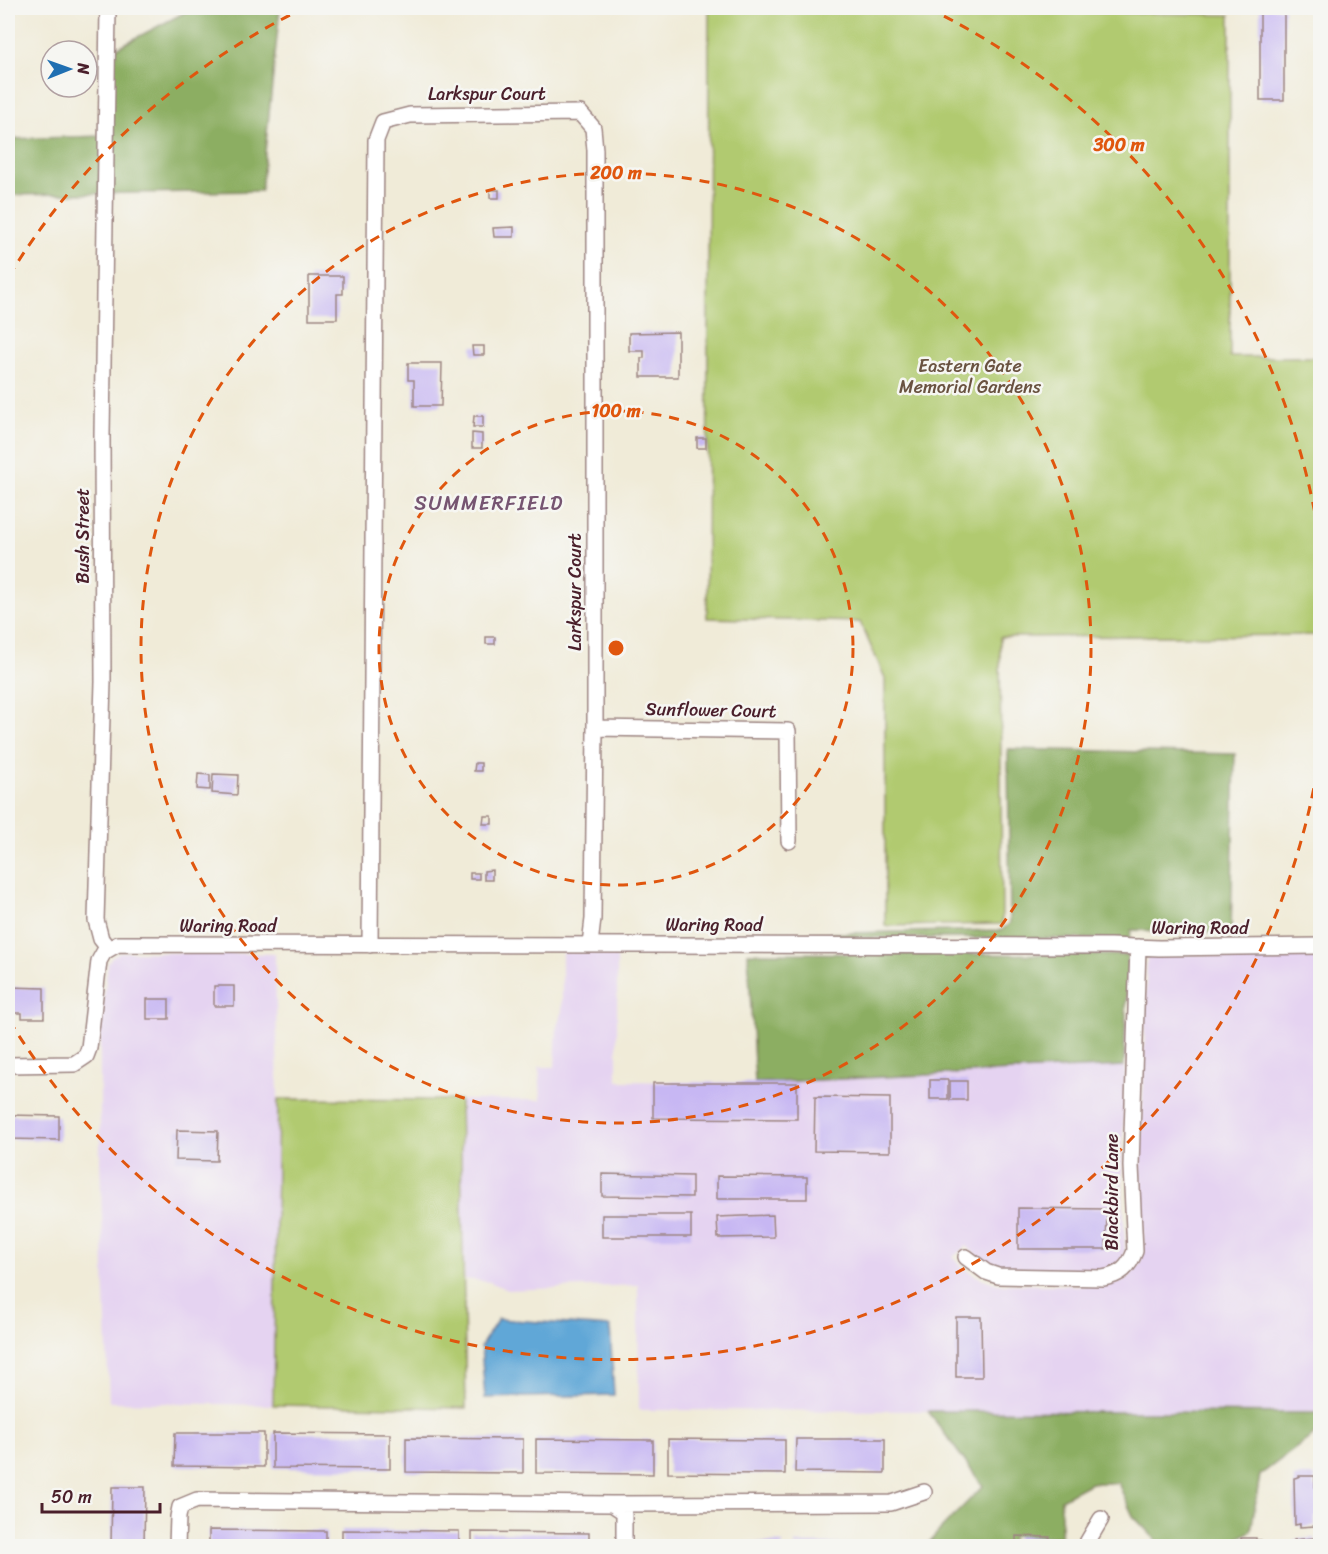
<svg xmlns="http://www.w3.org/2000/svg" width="1328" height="1554" font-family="Sriracha,sans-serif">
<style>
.built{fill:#e5d3f1}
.green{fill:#b1ca70;stroke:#7e744e;stroke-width:1.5}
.forest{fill:#8cae62;stroke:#6b6646;stroke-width:1.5}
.water{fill:#60a7d7;stroke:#556381;stroke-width:1.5}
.building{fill:#c7b7f3}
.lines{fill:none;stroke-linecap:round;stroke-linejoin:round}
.minor-casing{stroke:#9d8582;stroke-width:18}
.minor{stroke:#fff;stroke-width:15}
.ring{fill:none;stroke:#e0560e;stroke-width:3;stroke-dasharray:10 8}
.labels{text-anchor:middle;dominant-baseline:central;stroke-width:5;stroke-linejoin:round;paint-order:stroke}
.street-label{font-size:18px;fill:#4a1f2b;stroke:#f6f6f2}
.park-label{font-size:18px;fill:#695240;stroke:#f6f6f2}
.neighbourhood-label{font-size:20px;letter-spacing:1.5px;fill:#765471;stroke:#f6f6f2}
.centre{fill:#e0560e;stroke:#f6f6f2;stroke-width:3}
.ring-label{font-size:18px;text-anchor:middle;font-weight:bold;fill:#e0560e;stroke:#f6f6f2;stroke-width:5;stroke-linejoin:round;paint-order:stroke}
</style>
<rect width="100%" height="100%" fill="#f6f6f2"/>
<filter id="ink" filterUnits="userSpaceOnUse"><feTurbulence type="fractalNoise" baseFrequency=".0167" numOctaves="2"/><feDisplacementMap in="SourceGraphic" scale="12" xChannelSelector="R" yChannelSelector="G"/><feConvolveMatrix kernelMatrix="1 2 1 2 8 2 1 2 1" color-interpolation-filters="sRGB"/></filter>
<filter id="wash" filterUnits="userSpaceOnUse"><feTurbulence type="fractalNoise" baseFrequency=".008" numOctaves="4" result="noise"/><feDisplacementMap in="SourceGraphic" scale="24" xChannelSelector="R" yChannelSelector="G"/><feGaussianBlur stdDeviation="1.35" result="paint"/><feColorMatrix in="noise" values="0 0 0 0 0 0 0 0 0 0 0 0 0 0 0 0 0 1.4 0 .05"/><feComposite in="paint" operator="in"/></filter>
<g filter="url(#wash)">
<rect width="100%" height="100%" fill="#f0ebd8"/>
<path class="built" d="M120 952 275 954 278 1099 273 1405 109 1402 100 1162V1030L108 963 112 957Z
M562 952H617V1081L755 1083 1123 1066 1127 1014 1122 1166 1125 1250 1122 1258 1111 1268 1102 1270 1000 1268 990 1265 966 1246 953 1257 965 1269 980 1278 998 1284 1105 1286 1119 1282 1129 1277 1140 1264 1144 1250 1141 1166 1147 955 1320 954V1412L639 1410 638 1285 508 1290 490 1282 465 1279 460 1100H541L539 1067H555L557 1026 562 1011Z"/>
<path class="green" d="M709 8H888L1230 15V357H1320V635L1000 637 1002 924 885 926V678L860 622 707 618Z
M278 1099 460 1100 466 1408 273 1405Z"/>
<path class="forest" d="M193 8H280L261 191 8 195V139L105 136 107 53Z
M1008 749 1235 754 1231 933 1131 930 1130 939 747 937V935L1002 930 1010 923Z
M748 953 1128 955 1124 1066 755 1083Z
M928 1411 1320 1413V1430L1260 1475 1251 1531 1224 1546H1162L1133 1516 1118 1483H1091L1061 1499V1537L1012 1536 1011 1546H926L939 1531 983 1486Z"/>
<path class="water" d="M498 1319 610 1327 614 1395 485 1398 481 1346Z"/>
<g id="blocks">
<path class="building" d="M1260 8H1284V100H1260Z
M490 190H499V198H490Z
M514 227V237H494L493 228Z
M309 276H343V294H337V319H309Z
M678 332V377H641V358H644V351H629V333Z
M472 346H484V355H473Z
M408 363H442L441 406H414V380H408Z
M474 416H483V427H473Z
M472 433 482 434V448H472Z
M697 438H706V448H697Z
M486 637H495V644H486Z
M475 763H481V771H474Z
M198 774 210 775V790L197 789Z
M213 774 238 775 237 795 212 793Z
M484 816H492V824H483Z
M492 870V880H484V871Z
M470 873H479V879H470Z
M214 986H234V1006H214Z
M8 987 44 988V1018H22V1013H8Z
M147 999H169V1019H147Z
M930 1080H948V1099H930Z
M950 1081H967V1100H950Z
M653 1083H797V1119L653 1118Z
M815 1097 890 1098V1152L814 1151Z
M8 1115 59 1116V1140L8 1139Z
M177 1130 218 1131 217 1161 176 1160Z
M602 1174 692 1176V1197L602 1196Z
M717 1176 807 1177V1199H717Z
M1018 1208 1107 1209 1106 1249H1018Z
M602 1215H691V1237H602Z
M773 1215 774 1237 718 1238 717 1217Z
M956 1317H981L982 1377H956Z
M175 1433H264V1467L174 1466Z
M273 1433 390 1434V1469L273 1468Z
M406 1438 523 1439V1473L406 1472Z
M536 1439 653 1440V1474L536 1473Z
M668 1439 785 1440V1474L668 1473Z
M796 1439H885V1473L795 1472Z
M1299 1476H1315V1487H1318L1319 1517H1315V1526L1300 1527V1524L1295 1525 1294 1478 1299 1477Z
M112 1487H145L144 1546H111Z
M209 1530 326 1531V1546H209Z
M342 1530 459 1531V1546H342Z
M472 1532 589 1533V1546H472Z
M1016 1536 1050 1537 1049 1546H1016Z
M1241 1538H1256V1540H1261V1546H1241Z
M1314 1538V1546H1294V1540Z
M666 1541 783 1543V1546H666Z
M795 1544H884V1546H795Z"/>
</g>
</g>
<g filter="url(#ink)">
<use href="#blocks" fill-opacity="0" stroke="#9d8582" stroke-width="1.5"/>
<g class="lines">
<defs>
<path id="minor" d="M108 8 102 436 103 682 96 920 101 939 108 948
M595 728 788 731 789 841
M370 945 376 140 383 122 410 115 580 113 593 128 595 150V728L593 919 590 944
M8 1065 74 1064 86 1056 89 1048 99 961 104 952 118 944 1110 946 1159 948 1320 946
M966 1257 986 1272 998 1276 1103 1278C1121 1275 1129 1267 1135 1251L1131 1166 1138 947
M612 1504 891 1503 924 1492
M177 1546 178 1517 180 1507 197 1500 612 1504 624 1512V1546
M1085 1546 1101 1519"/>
</defs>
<use href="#minor" class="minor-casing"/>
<use href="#minor" class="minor"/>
</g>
</g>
<g class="ring">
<circle cx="616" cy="648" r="237"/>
<circle cx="616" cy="648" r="475"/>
<path d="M1320 753A712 712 0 0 1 9 1020M9 276A712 712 0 0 1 304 8M928 8A712 712 0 0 1 1320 543"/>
</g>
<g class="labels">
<g class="street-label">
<text x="487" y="94">Larkspur Court</text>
<text transform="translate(83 536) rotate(-90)">Bush Street</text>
<text transform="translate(575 592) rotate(-90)">Larkspur Court</text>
<text transform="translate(711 710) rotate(1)">Sunflower Court</text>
<text x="714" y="925">Waring Road</text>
<text x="228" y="926">Waring Road</text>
<text x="1200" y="928">Waring Road</text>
<text transform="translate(1112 1192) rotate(-90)">Blackbird Lane</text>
</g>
<g class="park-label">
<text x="970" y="366">Eastern Gate<tspan x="970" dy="21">Memorial Gardens</tspan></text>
</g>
<g class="neighbourhood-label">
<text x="489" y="503">SUMMERFIELD</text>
</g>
</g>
<circle cx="616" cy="648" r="9" class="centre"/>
<g class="ring-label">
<text x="1119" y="151">300 m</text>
<text x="616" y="179">200 m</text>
<text x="616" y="417">100 m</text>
</g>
<rect width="1328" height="1554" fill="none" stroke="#f6f6f2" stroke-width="30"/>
<g transform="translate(69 69) rotate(89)"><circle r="28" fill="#f6f6f2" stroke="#b1a0a2" stroke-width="1.5"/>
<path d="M0-4.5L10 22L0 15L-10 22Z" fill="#1f6fb2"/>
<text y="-9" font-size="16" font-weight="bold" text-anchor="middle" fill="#4a1f2b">N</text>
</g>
<path d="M42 1503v9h118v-9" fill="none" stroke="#4a1f2b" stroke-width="3"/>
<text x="51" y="1503" font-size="18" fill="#4a1f2b" stroke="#f6f6f2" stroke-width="4.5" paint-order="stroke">50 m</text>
</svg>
